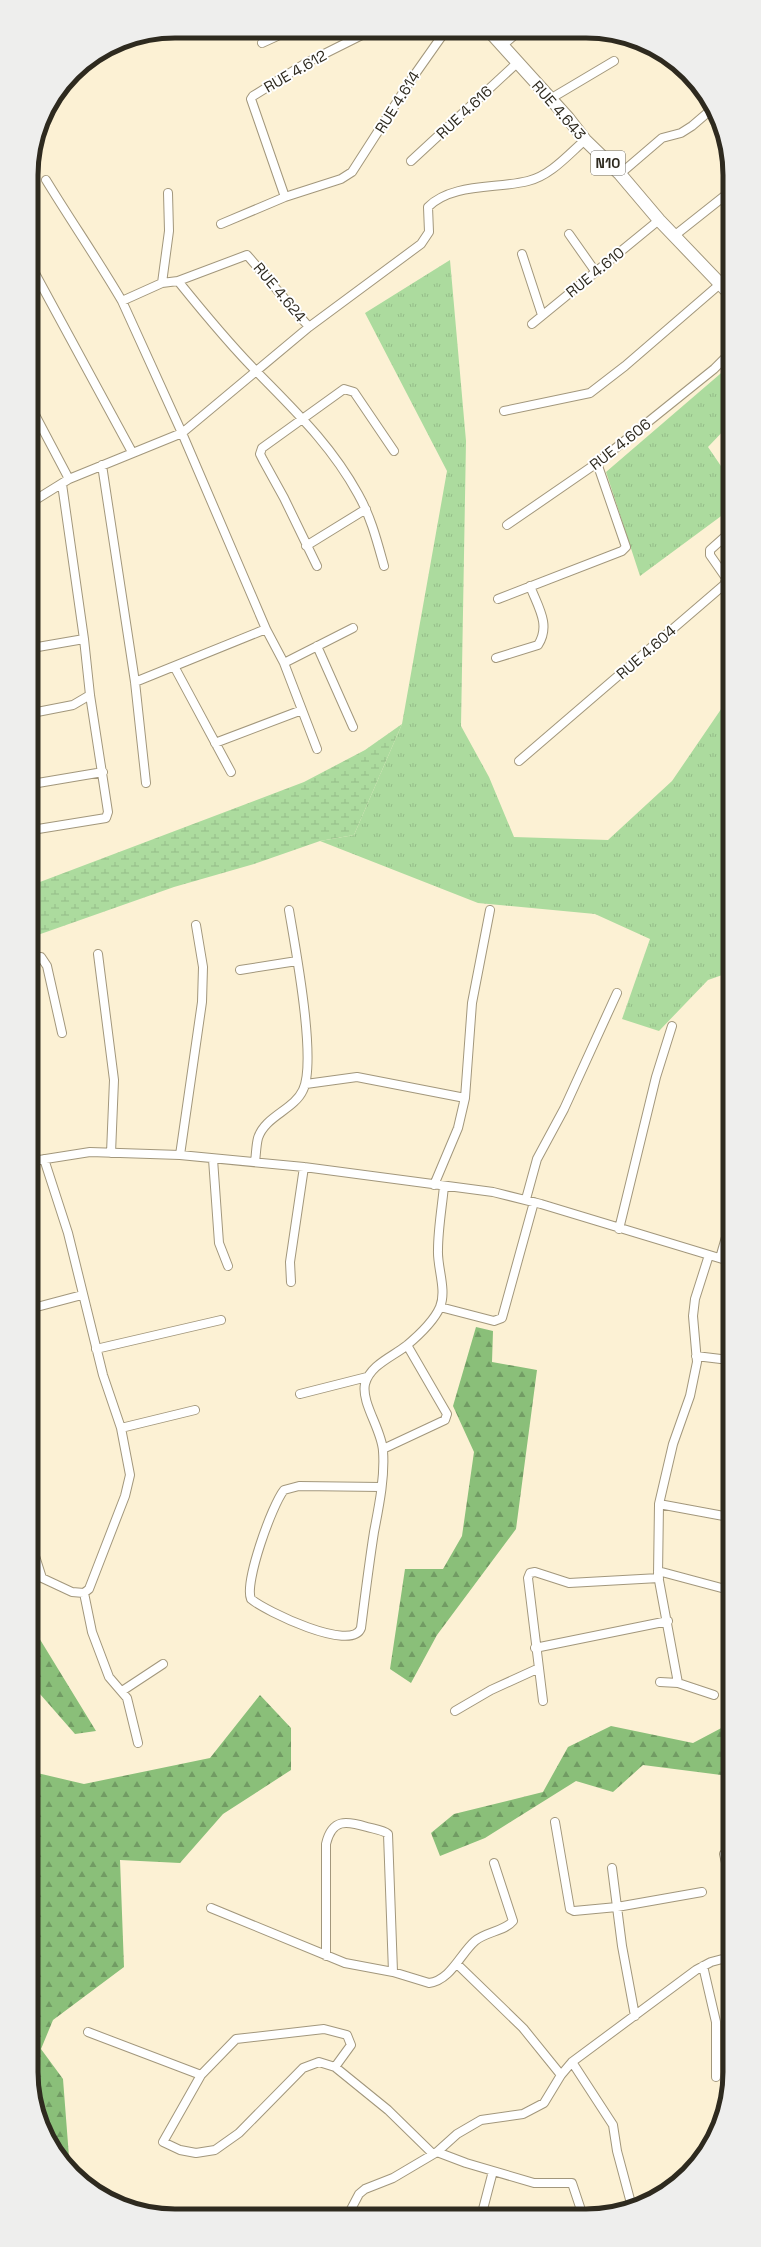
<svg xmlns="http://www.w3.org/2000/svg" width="761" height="2247" font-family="'Space Grotesk',sans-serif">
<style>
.grass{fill:url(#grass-tufts)}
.forest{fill:url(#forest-firs)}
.wetland{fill:url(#wetland-marsh)}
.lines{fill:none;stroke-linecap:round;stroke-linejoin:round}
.minor-casing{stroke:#a2977c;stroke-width:10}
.highway-casing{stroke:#a2977c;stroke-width:14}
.minor{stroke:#fff;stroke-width:8}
.highway{stroke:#fff;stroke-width:12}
.labels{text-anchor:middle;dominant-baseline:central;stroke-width:4;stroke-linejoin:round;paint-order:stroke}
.shield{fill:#fff;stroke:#6d6a62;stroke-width:1}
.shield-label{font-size:14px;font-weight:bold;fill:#2e2a1f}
.street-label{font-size:15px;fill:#2e2a1f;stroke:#fff}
.rim{fill:none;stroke:#2e2a1f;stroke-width:5}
</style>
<defs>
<pattern id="grass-tufts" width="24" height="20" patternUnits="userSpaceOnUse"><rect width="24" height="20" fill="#acdb9e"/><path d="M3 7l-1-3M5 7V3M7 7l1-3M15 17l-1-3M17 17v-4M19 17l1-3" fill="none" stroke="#94bc88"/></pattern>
<pattern id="forest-firs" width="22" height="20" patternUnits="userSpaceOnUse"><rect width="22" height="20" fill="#8abf79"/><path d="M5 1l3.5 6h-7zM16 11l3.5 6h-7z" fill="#719b63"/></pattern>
<pattern id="wetland-marsh" width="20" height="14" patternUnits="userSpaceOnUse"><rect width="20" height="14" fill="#acdb9e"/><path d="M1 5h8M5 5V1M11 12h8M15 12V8" fill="none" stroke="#94bc88"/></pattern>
</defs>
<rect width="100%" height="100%" fill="#fcf1d4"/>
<path class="grass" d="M450 260 466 441 461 726 489 777 514 837 608 840 672 781 728 699V973L708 980 659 1031 622 1019 650 939 595 914 478 903 320 841 354 835 402 724 447 471 365 313Z
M727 368 728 426 708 447 723 469 728 468V511L640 576 606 472Z"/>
<path class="forest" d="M476 1327 493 1331 492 1362 537 1370 516 1529 437 1635 411 1683 390 1669 405 1569H443L462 1536 474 1452 453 1406Z
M33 1628 96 1731 75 1734 33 1686Z
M260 1695 291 1728V1770L223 1814 180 1863 120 1860 124 1967 53 2020 41 2049 63 2079 70 2170 50 2144 34 2100 33 1772 84 1784 210 1758Z
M729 1724V1776L643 1765 613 1792 576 1781 485 1838 440 1856 431 1833 454 1814 543 1792 568 1747 611 1726 693 1743Z"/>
<path class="wetland" d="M402 724 354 835 320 841 254 864 174 887 32 937V885L304 782 365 750Z"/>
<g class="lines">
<defs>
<path id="minor" d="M262 43 286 32
M503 45 517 33
M550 99 614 61
M411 161 517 63
M620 174 662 138 681 133 692 126 713 108
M46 180C71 221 98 260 122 301
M285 197 251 99 253 96 306 63 368 32
M221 224 285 197 341 179 352 172 413 77 444 33
M569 234 595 271
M674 236 727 194
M522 254 542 315
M31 266 132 452
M178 281C203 312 229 344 258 373 296 412 331 445 358 494 371 517 377 541 384 566
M162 283 169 231 168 193
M532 324 659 220
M32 409 69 479
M504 411 590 393 625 366 720 284
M102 465 135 682 146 783
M32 502 69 479 182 433 309 327
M507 525 597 463 714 369 727 356
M306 546 366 509
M317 566 284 498 263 460 260 454 262 448 344 389 354 392 394 451
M498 599 622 551 626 547 597 463
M317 646 353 727
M32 648 84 639
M496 658 538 645C551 625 538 607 530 586
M284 663 353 628
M175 668 231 772
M135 682 266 629
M32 713 73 705 90 695
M215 743 302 710
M317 749 284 663 266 629 182 433 122 301 162 283 178 281 247 255 309 327 421 244 429 232 428 207C452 183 496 189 528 181 550 176 568 155 585 140
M519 761 725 584 726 578 710 555V550L728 534
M32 784 103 772
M32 830 106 818 108 812 90 695 84 639 62 484
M98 954 114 1080 111 1153
M32 959 41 957 47 966 62 1033
M240 970 297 961
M306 1084 357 1077 465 1098
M180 1155 202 1002 203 967 196 925
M213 1159 219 1243 228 1266
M33 1161 90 1152 180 1155 304 1167 493 1192 541 1204 729 1261
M255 1162C256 1155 256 1146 258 1138 265 1116 294 1110 303 1090 317 1061 295 946 289 910
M434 1185 458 1128 465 1098 472 1003 490 910
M526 1199 537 1159 564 1109 617 993
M619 1229 656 1077 672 1026
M720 1258 729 1227
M291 1282 290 1262 304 1167
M440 1307 494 1321 502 1318 534 1202
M33 1308 82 1295
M96 1349 221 1320
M696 1356 729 1360
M300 1394 367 1377
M121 1428 195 1410
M383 1449 445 1420 447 1414 407 1345
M381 1487 299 1486 284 1490C272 1505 244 1583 251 1599 265 1611 352 1653 361 1628 365 1596 369 1564 374 1532 379 1506 385 1477 383 1451 382 1430 361 1403 365 1384 370 1365 392 1357 406 1346 418 1336 434 1321 440 1307 447 1290 437 1267 438 1250 438 1229 442 1207 444 1186
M659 1504 729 1517
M33 1550 42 1578 72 1592 84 1593 89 1589 125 1496 130 1475 121 1428 103 1375 68 1233 44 1159
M658 1571 729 1590
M84 1593 92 1632 109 1677 127 1698 138 1743
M535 1648 668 1621
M660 1682 678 1683 714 1695
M678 1683 658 1575 659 1504 673 1444 690 1396 697 1362 693 1316 695 1299 709 1255
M122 1691 163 1664
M543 1701 528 1578 530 1573 535 1572 569 1583 659 1578
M455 1711 491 1690 537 1669
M555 1822 570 1909 574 1911 617 1907 702 1892
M729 1850 724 1854 729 1876
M612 1868 622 1946 635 2016
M211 1908 345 1963 393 1972 429 1983C451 1980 460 1954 475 1941 485 1932 505 1931 513 1921L494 1863
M326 1956V1844C332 1818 347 1821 367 1827 374 1829 383 1830 388 1834L393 1972
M457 1964 523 2028 561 2075
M703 1966 716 2022V2077
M88 2032 201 2075
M572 2062 613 2125 617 2151 632 2207
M335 2067 351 2045 347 2035 324 2029 236 2039 201 2075 163 2142 180 2150 196 2153 215 2150 239 2133 303 2068 319 2062 335 2067 388 2110 433 2154
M437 2152 466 2163 534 2183H572L582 2213
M349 2213 359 2194 365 2189 393 2178 437 2152 457 2134 481 2120 523 2114 544 2103 561 2075 572 2062 696 1970 711 1962 730 1957
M482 2213 493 2171"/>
<path id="highway" d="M491 33 568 118 585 140 620 174 659 220 727 291"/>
</defs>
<use href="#minor" class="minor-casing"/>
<use href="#highway" class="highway-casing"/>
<use href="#minor" class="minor"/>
<use href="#highway" class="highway"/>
</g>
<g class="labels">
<rect class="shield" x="591" y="151" width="34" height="24" rx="3"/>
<g class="shield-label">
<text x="608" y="163">N10</text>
</g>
<g class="street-label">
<text transform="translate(295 71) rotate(-30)">RUE 4.612</text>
<text transform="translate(397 102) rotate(-58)">RUE 4.614</text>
<text transform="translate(559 110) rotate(49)">RUE 4.643</text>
<text transform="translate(464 112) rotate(-43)">RUE 4.616</text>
<text transform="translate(595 272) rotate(-39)">RUE 4.610</text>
<text transform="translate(280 292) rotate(50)">RUE 4.624</text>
<text transform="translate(620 444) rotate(-38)">RUE 4.606</text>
<text transform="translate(646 652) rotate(-41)">RUE 4.604</text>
</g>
</g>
<path d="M0 0H761V2247H0ZM175 38H586A137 137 0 0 1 723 175V2072A137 137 0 0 1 586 2209H175A137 137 0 0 1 38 2072V175A137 137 0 0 1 175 38Z" fill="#eeeeed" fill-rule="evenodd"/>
<path class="rim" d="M175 38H586A137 137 0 0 1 723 175V2072A137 137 0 0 1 586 2209H175A137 137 0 0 1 38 2072V175A137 137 0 0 1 175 38Z"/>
</svg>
